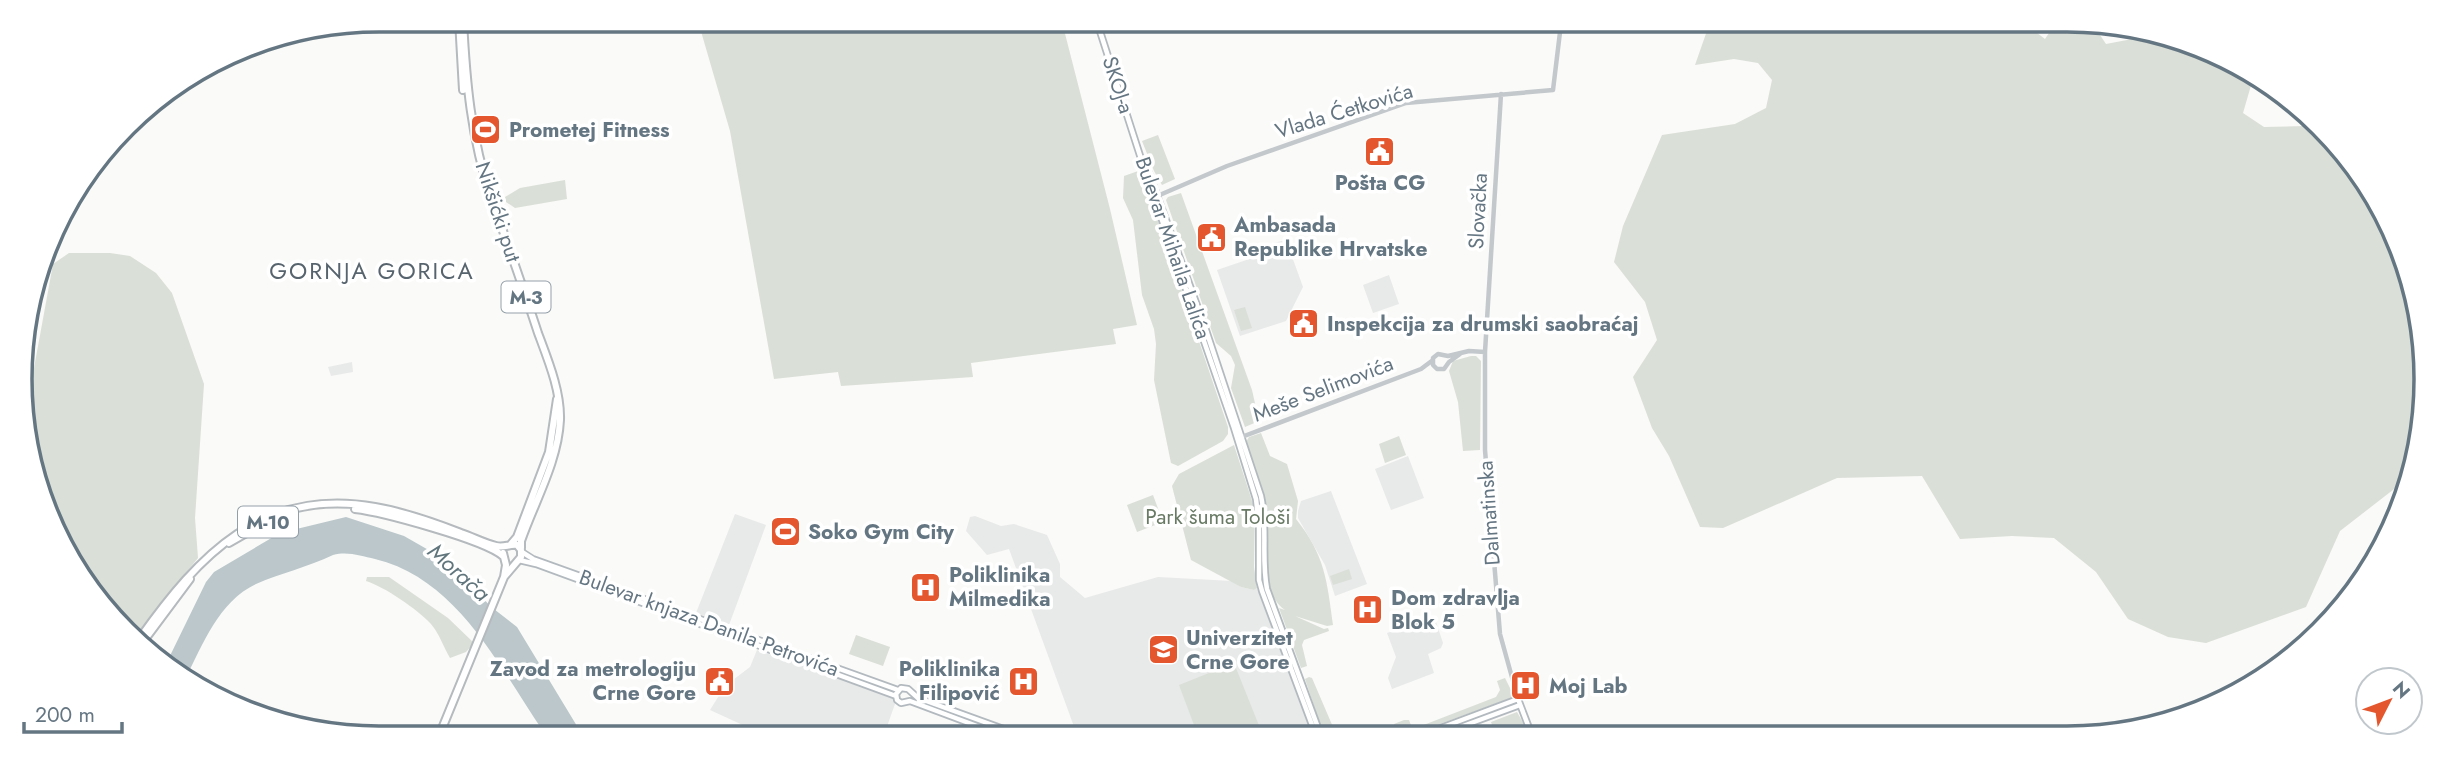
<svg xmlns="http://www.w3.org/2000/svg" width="2445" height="757" font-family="Jost,sans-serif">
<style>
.built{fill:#e8e9e9}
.green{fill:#dadfd7}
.water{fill:#bbc7cb}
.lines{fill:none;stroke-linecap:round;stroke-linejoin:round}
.secondary-casing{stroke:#b3babf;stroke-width:8}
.primary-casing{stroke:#b5babe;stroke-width:10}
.tertiary{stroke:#c3c8cc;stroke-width:4.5}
.secondary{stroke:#fff;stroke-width:4.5}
.primary{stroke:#fff;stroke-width:6}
.labels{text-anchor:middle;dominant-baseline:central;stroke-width:7;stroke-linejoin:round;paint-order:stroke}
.shield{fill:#fff;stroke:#939fa8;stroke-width:2}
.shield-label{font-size:19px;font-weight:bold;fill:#657683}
.street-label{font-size:21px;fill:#657683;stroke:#fff}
.poi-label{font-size:21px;font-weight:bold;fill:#657683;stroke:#fff;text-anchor:start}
.park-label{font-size:21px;fill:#687a64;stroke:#fff}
.neighbourhood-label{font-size:23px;letter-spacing:2px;fill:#57646e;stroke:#fff}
.water-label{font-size:23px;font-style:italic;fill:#60757c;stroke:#fff}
.rim{fill:none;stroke:#657683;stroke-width:3.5}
</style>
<rect width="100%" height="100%" fill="#fafaf8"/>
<path class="built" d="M1286 240 1303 287 1286 321 1240 336 1217 270 1261 255 1260 246Z
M1389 275 1399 304 1373 313 1363 285Z
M352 362 353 372 331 376 328 367Z
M1408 456 1424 498 1391 510 1375 469Z
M1331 491 1367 584 1335 596 1325 565 1298 518V511L1301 501Z
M735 514 766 525 729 625 696 613Z
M975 516 1001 526 1014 524 1047 535 1060 564V577L1085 598 1158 577 1232 581 1241 587 1254 590 1257 588 1312 733 1076 732 1009 549 987 555 966 531 970 517Z
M1434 616 1443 643 1441 648 1428 654 1434 673 1392 689 1388 678 1396 657 1387 633Z
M757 650 892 696 895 704 885 732H758L710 710 725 686 750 667Z"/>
<path class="green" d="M698 21 1062 22 1110 209 1137 325 1113 329 1116 344 971 363 973 377 841 386 838 372 774 379 730 131Z
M1709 25 2028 26 2045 39 2053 27 2094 26 2106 44 2148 36 2162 40 2167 39 2254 75 2243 113 2264 127 2305 126 2310 123 2365 179 2419 309V449L2407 479 2340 531 2306 607 2206 643 2168 637 2128 619 2096 572 2054 538 2012 536 1960 539 1922 476 1837 478 1723 528 1700 527 1669 456 1652 428 1633 377 1657 340 1645 302 1614 262 1623 226 1662 135 1735 124 1766 108 1772 80 1758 63 1734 59 1695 65Z
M1158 135 1175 179 1162 185 1154 171 1142 141Z
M1141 170 1228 427V434L1223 441 1178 466 1171 463 1154 380 1156 344 1154 329 1142 295 1133 220 1123 198 1124 176Z
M565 180 567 199 515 208 506 202 505 197 520 188Z
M1181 193 1252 390 1259 421 1245 427 1231 388 1235 365 1231 356 1216 343 1166 200 1168 197Z
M69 253H110L130 256 156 273 172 293 204 384 195 518 198 558 136 635 80 578 31 471 26 385 32 379 53 264Z
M1245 307 1252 328 1241 331 1234 310Z
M1471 356H1476L1481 361 1480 450 1463 451 1458 402 1449 371 1453 361Z
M1261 433 1270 456 1287 464 1298 501 1296 519C1325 555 1327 581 1333 625L1327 626 1295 616 1324 629 1328 628 1329 631 1304 640 1302 645 1307 666 1301 668 1279 608 1285 610C1259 593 1269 543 1266 516 1264 491 1249 468 1246 442L1249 437Z
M1399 436 1406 455 1385 463 1379 444Z
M1234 445 1255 510 1254 567 1257 588 1254 590 1241 587 1191 560 1172 486 1179 474Z
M1153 495 1163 522 1137 532 1127 505Z
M1349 569 1352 579 1333 585 1330 576Z
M367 577H389L448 618 474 643 466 652 450 658C444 648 439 633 431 624 417 609 385 587 366 581Z
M856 635 890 647 883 666 849 654Z
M1234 663 1262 733H1197L1179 685Z
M1309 677 1312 678 1333 727 1339 733H1323L1305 679Z
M1505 678 1511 690V698L1423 730 1421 726 1496 697 1500 690 1497 681Z
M1517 712 1529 733H1495L1491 722Z
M1404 720H1409L1414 733H1395L1394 724Z"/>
<path class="water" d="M346 517 404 536 453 564 490 606 517 627 580 731H543C499 667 458 579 375 559 361 556 348 551 333 555 308 567 281 573 256 584 218 602 203 645 185 679L179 677 166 664 206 582 214 572 280 533Z"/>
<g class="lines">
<defs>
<path id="secondary" d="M1097 22 1144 168 1234 428 1256 499 1259 525V580L1262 591 1315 733
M1145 162 1206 330 1261 496C1268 527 1261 558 1267 589L1320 733
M522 552 533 559 898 690
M519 560 536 564 896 696
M993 732 910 701 901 703 897 700 896 694 901 688 908 689 918 698 1012 732
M1427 733 1518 699 1531 733
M1444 733 1520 705"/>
<path id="primary" d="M459 20 463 90
M463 20C466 80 471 139 491 197 507 242 523 287 538 333 548 360 561 391 560 420 558 462 535 501 521 541V548
M355 509C382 512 485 540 503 556
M229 543 250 531
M511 544 517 537 549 452 557 399
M140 638C199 555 262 487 375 507 404 512 433 522 461 533 473 537 484 543 496 546 504 548 509 544 517 545L521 550V557L504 577
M143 642 190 579
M441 731 504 577 506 565 503 553"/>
</defs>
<use href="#secondary" class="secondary-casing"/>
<use href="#primary" class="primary-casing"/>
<path class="tertiary" d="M1501 94 1485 352V450L1500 634 1518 699
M1155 197 1227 166 1406 103 1553 90 1561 24
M1460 354 1449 362 1444 369H1437L1433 365V358L1438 354 1448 356 1469 351 1485 352
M1239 438 1421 369 1433 360"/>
<use href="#secondary" class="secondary"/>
<use href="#primary" class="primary"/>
</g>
<defs>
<symbol id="stadium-square" viewBox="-11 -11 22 22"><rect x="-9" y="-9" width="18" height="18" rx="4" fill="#e4572e" stroke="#fff"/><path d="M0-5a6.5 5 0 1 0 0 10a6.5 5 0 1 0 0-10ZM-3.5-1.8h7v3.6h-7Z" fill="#fff"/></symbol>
<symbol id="civic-square" viewBox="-11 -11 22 22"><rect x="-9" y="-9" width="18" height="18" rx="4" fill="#e4572e" stroke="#fff"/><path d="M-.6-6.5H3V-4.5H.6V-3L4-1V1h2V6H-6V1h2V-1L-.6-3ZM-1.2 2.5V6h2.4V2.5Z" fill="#fff"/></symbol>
<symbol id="hospital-square" viewBox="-11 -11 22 22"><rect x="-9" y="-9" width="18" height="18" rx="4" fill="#e4572e" stroke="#fff"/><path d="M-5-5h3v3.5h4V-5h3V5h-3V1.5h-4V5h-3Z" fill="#fff"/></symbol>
<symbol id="university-square" viewBox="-11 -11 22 22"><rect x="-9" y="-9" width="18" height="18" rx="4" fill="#e4572e" stroke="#fff"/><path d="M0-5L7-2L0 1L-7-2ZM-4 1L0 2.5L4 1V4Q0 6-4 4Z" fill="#fff"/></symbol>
</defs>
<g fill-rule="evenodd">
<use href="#stadium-square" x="468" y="112" width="35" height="35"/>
<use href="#civic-square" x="1362" y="134" width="35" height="35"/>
<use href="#civic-square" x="1194" y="220" width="35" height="35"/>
<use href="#civic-square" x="1286" y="306" width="35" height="35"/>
<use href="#stadium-square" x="768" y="514" width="35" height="35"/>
<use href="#hospital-square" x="908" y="570" width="35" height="35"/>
<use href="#hospital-square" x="1350" y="592" width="35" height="35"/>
<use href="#university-square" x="1146" y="632" width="35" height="35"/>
<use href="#civic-square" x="702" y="664" width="35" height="35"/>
<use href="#hospital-square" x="1006" y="664" width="35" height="35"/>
<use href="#hospital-square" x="1508" y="668" width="35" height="35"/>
</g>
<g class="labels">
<g class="shield">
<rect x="501.5" y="281.5" width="49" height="31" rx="5"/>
<rect x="238" y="506.5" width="60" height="31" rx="5"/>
</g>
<g class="shield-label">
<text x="526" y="297">M-3</text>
<text x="268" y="522">M-10</text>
</g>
<g class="street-label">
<text transform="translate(1118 85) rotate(72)">SKOJ-a</text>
<text transform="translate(1344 111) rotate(-17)">Vlada Ćetkovića</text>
<text transform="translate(1478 211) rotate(-87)">Slovačka</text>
<text transform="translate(498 212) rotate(72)">Nikšićki put</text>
<text transform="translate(1173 248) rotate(71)">Bulevar Mihaila Lalića</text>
<text transform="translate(1323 389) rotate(-21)">Meše Selimovića</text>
<text transform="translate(1489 513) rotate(-94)">Dalmatinska</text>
<text transform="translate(709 623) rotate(20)">Bulevar knjaza Danila Petrovića</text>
</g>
<g class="poi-label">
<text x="509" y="130">Prometej Fitness</text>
<text x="1380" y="183" text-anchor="middle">Pošta CG</text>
<text x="1234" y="225">Ambasada<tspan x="1234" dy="24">Republike Hrvatske</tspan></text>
<text x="1327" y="324">Inspekcija za drumski saobraćaj</text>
<text x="808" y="532">Soko Gym City</text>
<text x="949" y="575">Poliklinika<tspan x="949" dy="24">Milmedika</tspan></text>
<text x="1391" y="598">Dom zdravlja<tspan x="1391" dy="24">Blok 5</tspan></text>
<text x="1186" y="638">Univerzitet<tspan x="1186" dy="24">Crne Gore</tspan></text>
<text x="696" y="669" text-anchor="end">Zavod za metrologiju<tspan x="696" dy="24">Crne Gore</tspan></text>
<text x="1000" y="669" text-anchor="end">Poliklinika<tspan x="1000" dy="24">Filipović</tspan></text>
<text x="1549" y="686">Moj Lab</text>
</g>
<g class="park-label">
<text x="1218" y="517">Park šuma Tološi</text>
</g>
<g class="neighbourhood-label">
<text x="372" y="271">GORNJA GORICA</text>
</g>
<g class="water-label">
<text transform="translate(459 572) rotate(42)">Morača</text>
</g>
</g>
<path d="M0 0H2445V757H0ZM379 32H2067A347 347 0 0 1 2414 379V379A347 347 0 0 1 2067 726H379A347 347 0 0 1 32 379V379A347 347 0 0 1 379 32Z" fill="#fff" fill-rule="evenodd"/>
<path class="rim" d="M379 32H2067A347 347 0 0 1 2414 379V379A347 347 0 0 1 2067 726H379A347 347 0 0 1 32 379V379A347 347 0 0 1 379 32Z"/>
<g transform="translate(2389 701) rotate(48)"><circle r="33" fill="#ffffff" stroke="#c1c8cd" stroke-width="2"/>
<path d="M0-5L12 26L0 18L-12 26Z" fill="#e4572e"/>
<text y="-10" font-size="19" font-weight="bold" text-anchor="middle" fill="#657683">N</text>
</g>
<path d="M24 722v10h98v-10" fill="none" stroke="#657683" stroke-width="3.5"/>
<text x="35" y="722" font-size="21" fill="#657683" stroke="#ffffff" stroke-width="5" paint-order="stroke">200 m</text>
</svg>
